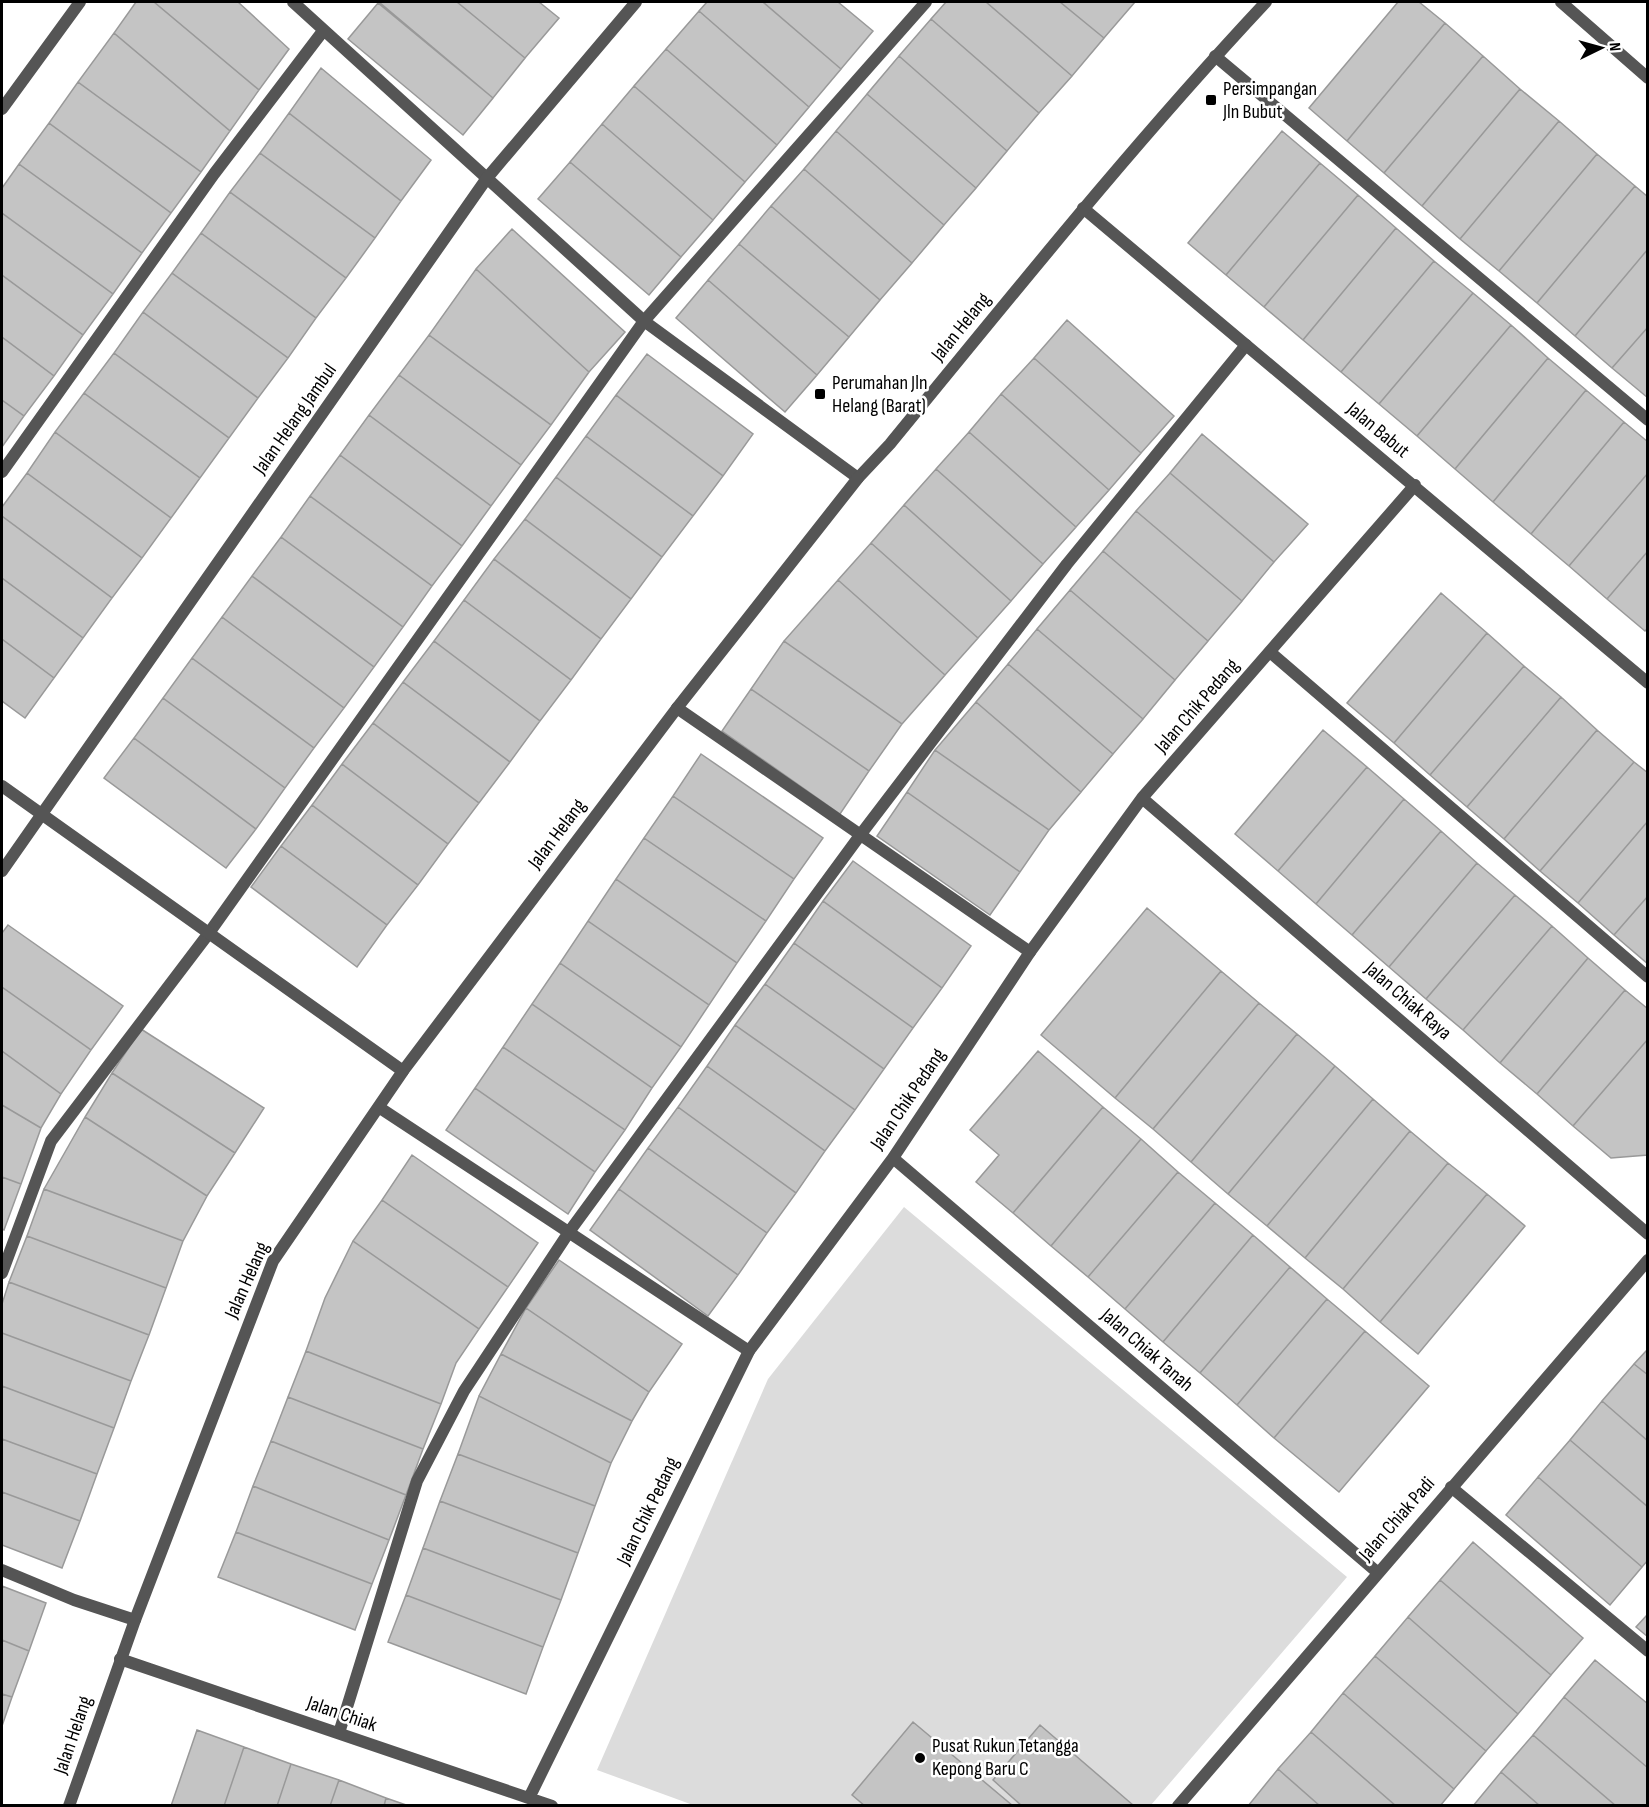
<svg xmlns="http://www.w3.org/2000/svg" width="1649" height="1807" font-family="'Sofia Sans Condensed',sans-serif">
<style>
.green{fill:#dcdcdc}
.building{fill:#c4c4c4;stroke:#999;stroke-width:1.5}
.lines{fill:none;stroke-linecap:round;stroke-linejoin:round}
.service{stroke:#555;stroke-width:12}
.minor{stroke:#555;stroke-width:12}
.tertiary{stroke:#555;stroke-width:12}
.poi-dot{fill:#000;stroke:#fff;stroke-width:2}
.labels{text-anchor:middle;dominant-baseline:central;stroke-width:5;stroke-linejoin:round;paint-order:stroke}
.poi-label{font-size:20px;fill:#000;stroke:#fff;text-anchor:start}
.street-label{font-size:20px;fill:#000;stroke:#fff}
</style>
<rect width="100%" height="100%" fill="#fff"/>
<path class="green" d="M904 1207 1347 1577 1151 1805H693L597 1770 768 1379Z"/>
<path class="building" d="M136 2H154L259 90 230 131 114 33Z
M154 2H238L289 49 259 90Z
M379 2H457L525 58 493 98Z
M457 2H539L559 18 525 58Z
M707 2H763L841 69 809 107 699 11Z
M763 2H838L873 31 841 69Z
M946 2H986L1072 76 1039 113 931 19Z
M986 2H1060L1104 38 1072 76Z
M1060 2H1135L1104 38Z
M1398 2H1419L1445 23 1347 141 1309 108Z
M378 3 493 98 463 135 348 39Z
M699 11 809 107 777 145 666 49Z
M931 19 1039 113 1007 151 899 56Z
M1445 23 1483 56 1384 173 1347 141Z
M114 33 230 131 201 172 78 82Z
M666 49 777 145 745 182 634 86Z
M899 56 1007 151 976 188 867 94Z
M1483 56 1520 89 1422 206 1384 173Z
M321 68 431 160 401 201 289 113Z
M78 82 201 172 171 213 49 123Z
M634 86 745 182 713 220 602 124Z
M1520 89 1559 121 1460 239 1422 206Z
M867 94 976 188 944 225 836 131Z
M289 113 401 201 375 238 260 153Z
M1559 121 1597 154 1499 271 1460 239Z
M49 123 171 213 142 253 19 164Z
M602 124 713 220 681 257 570 162Z
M836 131 944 225 912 263 804 169Z
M1282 131 1320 163 1226 275 1188 243Z
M260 153 375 238 346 278 230 192Z
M1597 154 1635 186 1537 303 1499 271Z
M570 162 681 257 649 295 538 199Z
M1320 163 1358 195 1264 307 1226 275Z
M19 164 142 253 113 294 2 213V188Z
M804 169 912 263 880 300 771 206Z
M1635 186 1648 197V249L1575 336 1537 303Z
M230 192 346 278 316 318 201 233Z
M1358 195 1396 228 1303 340 1264 307Z
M771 206 880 300 849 337 739 244Z
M2 213 113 294 83 335 2 275Z
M1396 228 1434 261 1341 372 1303 340Z
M512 229 625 332 589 372 476 269Z
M201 233 316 318 288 358 172 273Z
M739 244 849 337 817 375 708 280Z
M1648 249V327L1612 368 1575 336Z
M1434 261 1473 293 1379 404 1341 372Z
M476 269 589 372 551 425 429 335Z
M172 273 288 358 258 398 143 312Z
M2 275 83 335 54 376 2 337Z
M708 280 817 375 785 412 676 318Z
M1473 293 1511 325 1417 436 1379 404Z
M143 312 258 398 229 438 114 353Z
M1067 320 1174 416 1141 453 1034 358Z
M1511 325 1548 358 1455 469 1417 436Z
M1648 327V398L1612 368Z
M429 335 551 425 521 465 399 375Z
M2 337 54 376 24 416 2 400Z
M114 353 229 438 200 478 84 393Z
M647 354 753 434 723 476 616 395Z
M1034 358 1141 453 1109 490 1001 394Z
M1548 358 1586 390 1493 502 1455 469Z
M399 375 521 465 491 506 369 415Z
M1586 390 1624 422 1531 534 1493 502Z
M84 393 200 478 171 518 55 432Z
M1001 394 1109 490 1076 527 969 432Z
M616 395 723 476 693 516 586 436Z
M2 400 24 416 2 447Z
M369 415 491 506 462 546 340 455Z
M1624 422 1648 442V473L1569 566 1531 534Z
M55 432 171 518 142 558 27 473Z
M969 432 1076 527 1043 564 936 469Z
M1202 434 1308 524 1274 562 1170 473Z
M586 436 693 516 662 557 556 477Z
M340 455 462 546 432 586 310 496Z
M936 469 1043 564 1011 601 904 505Z
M27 473 142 558 112 598 2 516V507Z
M1170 473 1274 562 1242 601 1136 511Z
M1648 473V551L1607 599 1569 566Z
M556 477 662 557 631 599 525 519Z
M310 496 432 586 403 627 281 537Z
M904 505 1011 601 978 638 871 543Z
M1136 511 1242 601 1208 641 1103 551Z
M2 516 112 598 83 638 2 578Z
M525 519 631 599 601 639 494 559Z
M281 537 403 627 374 667 252 576Z
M871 543 978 638 945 675 838 580Z
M1103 551 1208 641 1175 680 1070 590Z
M1648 551V628L1645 631 1607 599Z
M494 559 601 639 571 680 464 600Z
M252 576 374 667 344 708 222 617Z
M2 578 83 638 54 678 2 639Z
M838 580 945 675 902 724 784 641Z
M1070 590 1175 680 1143 719 1037 629Z
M1441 593 1487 633 1394 743 1347 703Z
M464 600 571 680 540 721 434 641Z
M222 617 344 708 314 748 192 658Z
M1037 629 1143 719 1113 754 1008 664Z
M1487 633 1524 666 1430 775 1394 743Z
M2 639 54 678 25 718 2 701Z
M434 641 540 721 510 762 403 682Z
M784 641 902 724 869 771 751 689Z
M192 658 314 748 285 788 163 698Z
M1008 664 1113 754 1081 792 976 702Z
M1524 666 1561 697 1467 807 1430 775Z
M403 682 510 762 479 803 373 723Z
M751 689 869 771 840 814 722 731Z
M1561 697 1597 730 1504 839 1467 807Z
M163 698 285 788 256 829 134 738Z
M976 702 1081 792 1049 830 935 750Z
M373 723 479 803 448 844 342 764Z
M1323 730 1367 767 1278 871 1235 834Z
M1597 730 1634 762 1540 871 1504 839Z
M134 738 256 829 226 868 104 778Z
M935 750 1049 830 1020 872 907 792Z
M701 754 823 838 794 879 673 796Z
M1634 762 1648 773V821L1578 903 1540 871Z
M342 764 448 844 418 885 312 805Z
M1367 767 1404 799 1316 904 1278 871Z
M907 792 1020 872 990 915 877 836Z
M673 796 794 879 766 921 644 838Z
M1404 799 1441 831 1352 935 1316 904Z
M312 805 418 885 387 925 281 846Z
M1648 821V896L1614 935 1578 903Z
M1441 831 1477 863 1389 967 1352 935Z
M644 838 766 921 737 963 616 879Z
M281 846 387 925 357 967 251 887Z
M853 861 971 946 942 988 823 901Z
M1477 863 1515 895 1426 999 1389 967Z
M616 879 737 963 709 1005 588 921Z
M1515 895 1552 926 1463 1030 1426 999Z
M1648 896V964L1614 935Z
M823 901 942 988 913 1028 794 943Z
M1147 908 1221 971 1115 1098 1041 1035Z
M588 921 709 1005 681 1047 560 963Z
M8 925 123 1006 91 1050 2 987V933Z
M1552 926 1588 958 1500 1063 1463 1030Z
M794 943 913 1028 884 1069 765 984Z
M1588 958 1625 990 1537 1094 1500 1063Z
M560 963 681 1047 652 1088 532 1004Z
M1221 971 1259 1003 1153 1129 1115 1098Z
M765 984 884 1069 855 1110 735 1025Z
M2 987 91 1050 61 1094 2 1051Z
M1625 990 1648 1009V1039L1573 1126 1537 1094Z
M1259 1003 1297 1034 1191 1162 1153 1129Z
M532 1004 652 1088 625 1130 503 1047Z
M735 1025 855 1110 825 1151 707 1066Z
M141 1029 264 1108 235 1153 112 1073Z
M1297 1034 1335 1066 1228 1194 1191 1162Z
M1648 1039V1155L1611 1158 1573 1126Z
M503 1047 625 1130 595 1172 475 1088Z
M2 1051 61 1094 41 1128 2 1105Z
M1038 1051 1103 1107 1013 1213 976 1182 999 1155 970 1130Z
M707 1066 825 1151 796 1193 678 1107Z
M1335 1066 1373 1099 1267 1226 1228 1194Z
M112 1073 235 1153 207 1196 85 1117Z
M475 1088 595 1172 568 1214 446 1130Z
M1373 1099 1410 1131 1305 1258 1267 1226Z
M2 1105 41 1128 21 1184 2 1177Z
M678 1107 796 1193 767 1233 648 1148Z
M1103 1107 1141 1139 1051 1246 1013 1213Z
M85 1117 207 1196 183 1241 44 1189Z
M1410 1131 1448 1163 1343 1289 1305 1258Z
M1141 1139 1178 1172 1088 1277 1051 1246Z
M648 1148 767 1233 738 1275 619 1189Z
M412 1155 538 1243 508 1287 382 1200Z
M1448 1163 1487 1194 1380 1322 1343 1289Z
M1178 1172 1215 1203 1125 1309 1088 1277Z
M2 1177 21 1184 4 1230 2 1229Z
M44 1189 183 1241 166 1288 27 1236Z
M619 1189 738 1275 708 1316 590 1230Z
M1487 1194 1525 1226 1418 1354 1380 1322Z
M382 1200 508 1287 479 1329 353 1241Z
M1215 1203 1253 1235 1163 1342 1125 1309Z
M1253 1235 1290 1267 1200 1373 1163 1342Z
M27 1236 166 1288 149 1335 9 1282Z
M353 1241 479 1329 456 1363 441 1404 306 1351 325 1298Z
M559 1260 682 1344 649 1392 526 1308Z
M1290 1267 1327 1299 1237 1405 1200 1373Z
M9 1282 149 1335 131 1381 2 1333V1304Z
M1327 1299 1365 1331 1274 1438 1237 1405Z
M526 1308 649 1392 632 1421 501 1354Z
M1365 1331 1429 1386 1339 1492 1274 1438Z
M2 1333 131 1381 114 1428 2 1386Z
M1648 1349V1375L1634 1364Z
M306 1351 441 1404 423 1449 288 1397Z
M501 1354 632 1421 611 1463 479 1396Z
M1634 1364 1648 1375V1441L1602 1401Z
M2 1386 114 1428 97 1474 2 1439Z
M479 1396 611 1463 595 1506 458 1454Z
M288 1397 423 1449 406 1495 271 1441Z
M1602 1401 1648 1441V1507L1570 1440Z
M2 1439 97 1474 80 1521 2 1492Z
M1570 1440 1648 1507V1560L1642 1567 1538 1477Z
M271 1441 406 1495 389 1540 253 1486Z
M458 1454 595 1506 578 1553 440 1501Z
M1538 1477 1642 1567 1610 1605 1506 1515Z
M253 1486 389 1540 372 1584 236 1532Z
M2 1492 80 1521 62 1568 2 1545Z
M440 1501 578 1553 561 1600 423 1548Z
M236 1532 372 1584 355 1630 218 1577Z
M1473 1542 1583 1638 1551 1675 1440 1580Z
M423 1548 561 1600 543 1647 406 1595Z
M1440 1580 1551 1675 1518 1714 1408 1617Z
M2 1586 46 1603 29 1651 2 1640Z
M406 1595 543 1647 526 1694 388 1642Z
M1648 1614V1637L1636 1627Z
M1408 1617 1518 1714 1486 1751 1375 1656Z
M2 1640 29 1651 12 1697 2 1694Z
M1375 1656 1486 1751 1454 1789 1343 1693Z
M1595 1660 1648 1704V1768L1564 1697Z
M1343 1693 1454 1789 1440 1806H1396L1311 1732Z
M2 1694 12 1697 2 1726Z
M1564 1697 1648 1768V1806H1616L1533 1735Z
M913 1722 1013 1806H865L852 1795Z
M1040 1725 1133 1805V1806H1022L993 1780Z
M197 1730 244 1747 224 1806H171Z
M1311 1732 1396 1806H1320L1278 1769Z
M1533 1735 1616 1806H1540L1501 1772Z
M244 1747 291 1764 277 1806H224Z
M291 1764 339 1780 330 1806H277Z
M1278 1769 1320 1806H1248Z
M1501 1772 1540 1806H1473Z
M339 1780 386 1798 384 1806H330Z
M386 1798 409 1806H384Z"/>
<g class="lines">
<path class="service" d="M293 2 644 321 858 478
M1215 56 1648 420
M2 472 214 174 323 31
M1270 652 1648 977
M677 708 1030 952
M380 1108 749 1351
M2 1273 51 1141 209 933 644 321 926 2
M1451 1487 1648 1651
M2 1570 74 1600 135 1620
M339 1733 417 1481 464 1391 569 1232 861 834 1067 564 1246 345"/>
<path class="minor" d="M2 109 80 2
M1083 208 1648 683
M2 786 403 1071
M1142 798 1648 1234
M2 871 487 178 636 2
M893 1158 1377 1572
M120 1659 552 1806
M529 1798 749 1351 893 1158 1030 952 1142 798 1415 485
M1178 1806 1648 1260"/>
<path class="tertiary" d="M1561 2 1648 78
M69 1806 135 1620 273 1261 403 1071 677 708 858 478 890 444C1013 294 1134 143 1266 2"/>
</g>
<g class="poi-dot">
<rect x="1205" y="94" width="12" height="12" rx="3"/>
<rect x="814" y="388" width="12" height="12" rx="3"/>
<circle cx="920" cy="1758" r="6"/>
</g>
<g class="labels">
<g class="poi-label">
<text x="1223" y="89">Persimpangan<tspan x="1223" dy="23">Jln Bubut</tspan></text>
<text x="832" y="383">Perumahan Jln<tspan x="832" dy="23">Helang (Barat)</tspan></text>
<text x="932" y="1746">Pusat Rukun Tetangga<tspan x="932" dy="23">Kepong Baru C</tspan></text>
</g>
<g class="street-label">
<text transform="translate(961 327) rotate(-51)">Jalan Helang</text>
<text transform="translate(295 419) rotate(-55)">Jalan Helang Jambul</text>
<text transform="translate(1378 430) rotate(40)">Jalan Babut</text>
<text transform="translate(1197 706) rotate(-49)">Jalan Chik Pedang</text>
<text transform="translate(557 834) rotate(-53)">Jalan Helang</text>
<text transform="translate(1408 1001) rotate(41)">Jalan Chiak Raya</text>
<text transform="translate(908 1099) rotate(-56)">Jalan Chik Pedang</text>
<text transform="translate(247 1280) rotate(-66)">Jalan Helang</text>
<text transform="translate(1147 1350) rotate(41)">Jalan Chiak Tanah</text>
<text transform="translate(648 1511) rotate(-64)">Jalan Chik Pedang</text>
<text transform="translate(1397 1519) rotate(-49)">Jalan Chiak Padi</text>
<text transform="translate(342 1714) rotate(19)">Jalan Chiak</text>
<text transform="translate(73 1735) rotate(-71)">Jalan Helang</text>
</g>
</g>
<rect width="1649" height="1807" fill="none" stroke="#000000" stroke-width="6"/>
<g transform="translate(1601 48) rotate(85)" stroke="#ffffff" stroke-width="4.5" paint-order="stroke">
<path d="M0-4.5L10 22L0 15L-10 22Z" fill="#000000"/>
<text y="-9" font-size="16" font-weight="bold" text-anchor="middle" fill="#000000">N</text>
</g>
</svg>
